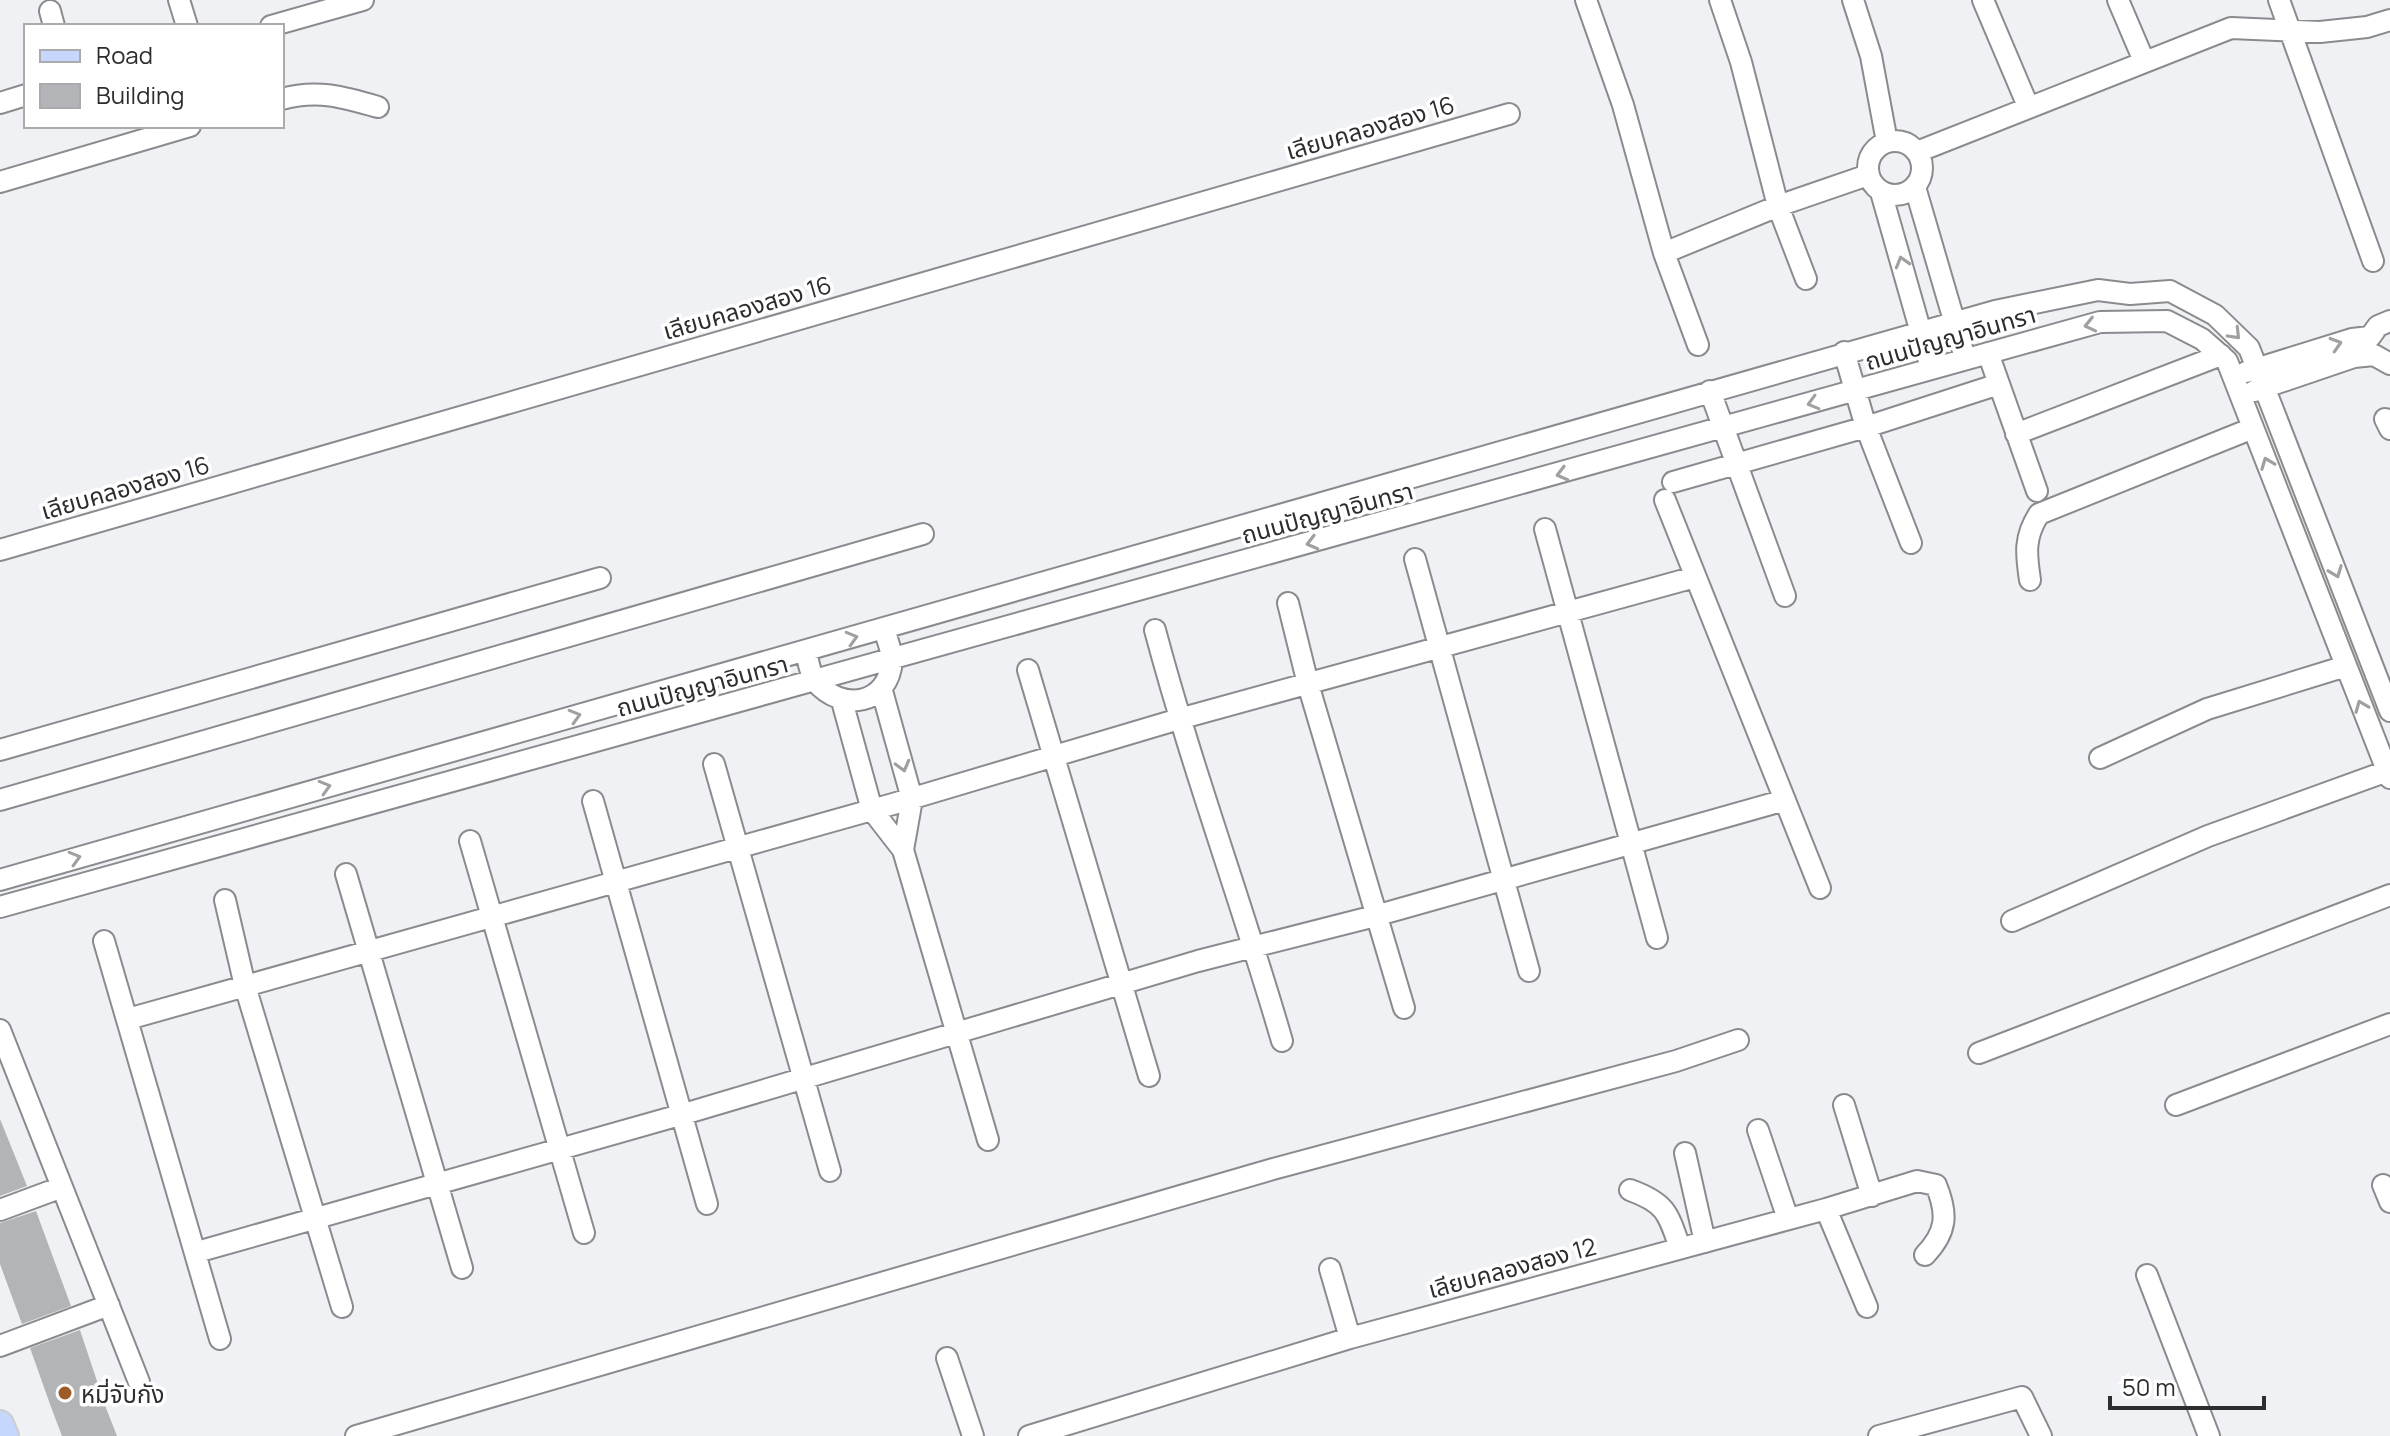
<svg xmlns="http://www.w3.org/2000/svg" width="2390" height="1436" font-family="Manrope,'Noto Sans Thai',sans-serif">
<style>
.building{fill:#b3b4b7}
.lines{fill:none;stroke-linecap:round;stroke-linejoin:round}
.minor-casing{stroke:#898b8e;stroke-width:24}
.major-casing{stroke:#cccdcd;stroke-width:30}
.minor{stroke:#fff;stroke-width:20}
.major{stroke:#c5d7fd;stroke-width:26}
.oneway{stroke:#a0a0a1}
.poi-dot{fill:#9d5b27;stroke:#fff;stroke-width:3}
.labels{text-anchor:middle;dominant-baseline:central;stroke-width:7;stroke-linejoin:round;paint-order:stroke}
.street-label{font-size:24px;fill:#2c2d2e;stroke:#fff}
.poi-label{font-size:24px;fill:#2c2d2e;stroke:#fff;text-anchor:start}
</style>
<rect width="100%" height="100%" fill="#f0f1f5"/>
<path class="building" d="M0 1119 27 1186 0 1196Z
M36 1211 71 1306 22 1324 0 1264V1223Z
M80 1330 106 1408 117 1436H62L51 1407 30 1348Z"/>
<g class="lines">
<defs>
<path id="minor" d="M179 0 187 26
M1586 0 1623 105 1664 253 1698 345
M1720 0 1741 62 1778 206 1806 279
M1853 0 1871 56 1887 142
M1983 0 2028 106
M2118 0 2144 61
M2279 0 2373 261
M50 11 54 26
M271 26 363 0
M282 99C317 89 344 97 378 107
M0 103 26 95
M1868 168a27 27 0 1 1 54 0a27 27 0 1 1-54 0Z
M1917 152 2231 28 2320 32 2367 27 2390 20
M0 182 190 126
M1915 187 1965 358
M1881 192 1931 368
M1664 253 1778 206 1868 175
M1844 352 1866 427 1911 543
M1988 353 2037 491
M2246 372 2352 339 2370 337 2378 326 2390 321
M1710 391 1785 596
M2254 391 2354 357 2374 355 2390 364
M2385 419 2390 429
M2016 434 2221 355
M1673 482 1866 427 1999 384
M1665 500 1820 888
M1545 529 1657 938
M0 550 1509 114
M1415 559 1529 971
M2030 580C2026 554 2024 537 2039 514L2253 428
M1288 603 1308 684 1404 1008
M1155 630C1192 769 1242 903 1282 1041
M806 651C808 660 810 674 815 681 842 713 889 705 892 660 892 651 887 639 884 629
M1028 670 1149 1076
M882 691 912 799 903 850
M842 701 872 810 903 850 988 1140
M0 750 600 578
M2100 758 2207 709 2346 666
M714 764 830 1171
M0 800 923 534
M593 801 707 1204
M470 841 584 1233
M346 874 462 1268
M0 880 1995 311 2098 290 2130 294 2170 291 2215 315 2249 348 2390 711
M225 900 245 986 342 1307
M0 907 2100 322 2167 321 2202 339 2227 361 2390 778
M2012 921 2208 836 2390 770
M104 941 220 1339
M128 1019 893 804 1179 719 1695 577
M0 1030 139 1382
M1979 1053 2390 895
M1844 1105 1872 1196
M2176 1105 2390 1024
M1758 1130 1788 1219
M1685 1153 1705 1242
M2383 1185 2390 1202
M1630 1190C1666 1203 1668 1213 1680 1248
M1826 1209 1867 1307
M0 1210 62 1187
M197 1252 694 1111 1198 961 1375 916 1785 800
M1330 1269 1350 1338
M2147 1275 2209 1436
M0 1346 109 1305
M947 1358 973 1436
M356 1436 1273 1169 1676 1061 1738 1040
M1029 1436 1350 1338 1826 1209 1917 1181 1936 1185C1948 1214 1947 1232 1925 1255
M1879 1436 2022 1397 2041 1436"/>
<path id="major" d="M0 1424 5 1436"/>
</defs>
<use href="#minor" class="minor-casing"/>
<use href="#major" class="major-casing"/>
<use href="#minor" class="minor"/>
<use href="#major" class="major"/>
</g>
<defs><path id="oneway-chevron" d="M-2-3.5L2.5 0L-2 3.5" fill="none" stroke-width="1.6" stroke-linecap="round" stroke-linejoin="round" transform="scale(2)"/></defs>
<g class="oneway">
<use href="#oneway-chevron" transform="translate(1902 262) rotate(-106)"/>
<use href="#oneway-chevron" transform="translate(2090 325) rotate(167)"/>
<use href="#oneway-chevron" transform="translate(2235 334) rotate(46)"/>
<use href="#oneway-chevron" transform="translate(2336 344) rotate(-17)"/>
<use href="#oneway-chevron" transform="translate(1813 403) rotate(164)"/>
<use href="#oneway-chevron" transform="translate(2267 463) rotate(-111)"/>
<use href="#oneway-chevron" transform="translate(1562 474) rotate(165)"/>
<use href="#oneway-chevron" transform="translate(1312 543) rotate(165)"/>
<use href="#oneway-chevron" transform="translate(2336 572) rotate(69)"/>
<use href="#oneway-chevron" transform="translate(852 638) rotate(-16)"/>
<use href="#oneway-chevron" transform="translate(2361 706) rotate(-112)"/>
<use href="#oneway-chevron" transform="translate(575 716) rotate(-16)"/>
<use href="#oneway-chevron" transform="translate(903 766) rotate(75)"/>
<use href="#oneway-chevron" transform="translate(325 787) rotate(-16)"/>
<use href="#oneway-chevron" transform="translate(75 858) rotate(-16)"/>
</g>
<circle class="poi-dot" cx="65" cy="1393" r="8"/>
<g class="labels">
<g class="street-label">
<text transform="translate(1370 127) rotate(-16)">เลียบคลองสอง 16</text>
<text transform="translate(747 307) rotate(-16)">เลียบคลองสอง 16</text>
<text transform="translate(1950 337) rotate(-16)">ถนนปัญญาอินทรา</text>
<text transform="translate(125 487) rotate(-16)">เลียบคลองสอง 16</text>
<text transform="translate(1327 512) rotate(-15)">ถนนปัญญาอินทรา</text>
<text transform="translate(702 685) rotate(-15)">ถนนปัญญาอินทรา</text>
<text transform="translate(1512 1267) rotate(-15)">เลียบคลองสอง 12</text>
</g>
<g class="poi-label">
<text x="81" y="1393">หมี่จับกัง</text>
</g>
</g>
<rect x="24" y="24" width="260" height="104" fill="#ffffff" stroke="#ababab" stroke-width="2"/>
<rect x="40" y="50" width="40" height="12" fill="#c5d7fd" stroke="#ababab" stroke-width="2"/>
<text x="96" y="64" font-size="24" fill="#2c2d2e">Road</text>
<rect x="40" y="84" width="40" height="24" fill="#b3b4b7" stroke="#ababab" stroke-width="2"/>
<text x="96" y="104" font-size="24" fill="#2c2d2e">Building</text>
<path d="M2110 1396v12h154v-12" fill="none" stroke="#2c2d2e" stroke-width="4"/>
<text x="2122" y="1396" font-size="24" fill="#2c2d2e" stroke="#ffffff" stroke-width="6" paint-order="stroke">50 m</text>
</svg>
